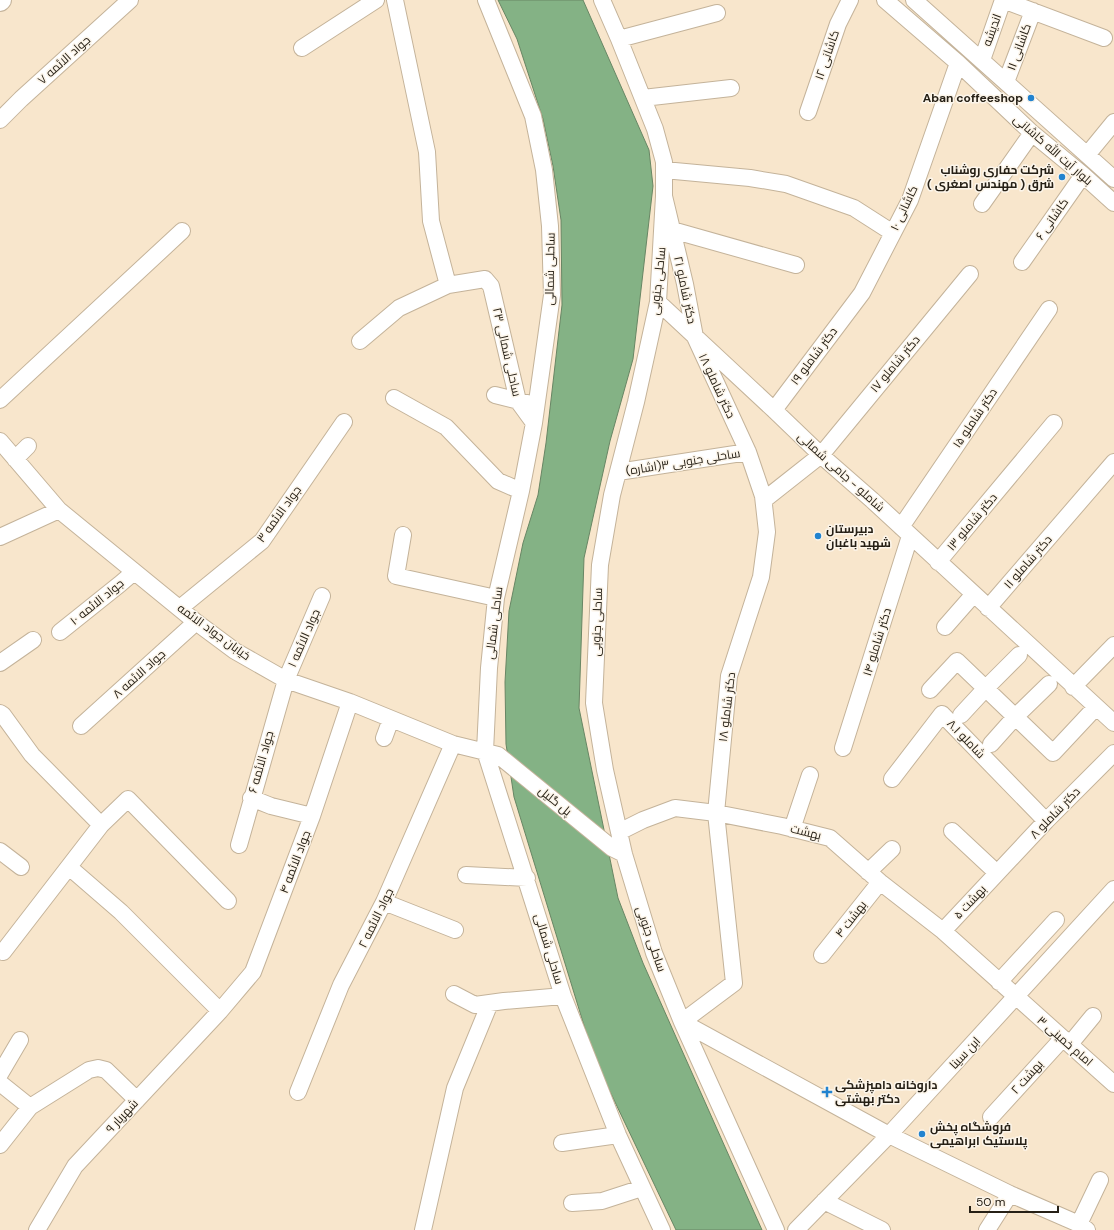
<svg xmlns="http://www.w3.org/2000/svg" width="1114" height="1230" font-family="'DM Sans',Cairo,sans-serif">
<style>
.water{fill:#84b285;stroke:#688664}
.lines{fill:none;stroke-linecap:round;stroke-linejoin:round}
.minor-casing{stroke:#c4b39a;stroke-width:18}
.major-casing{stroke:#c4b39a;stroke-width:22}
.minor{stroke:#fff;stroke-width:16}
.major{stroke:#fff;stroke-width:20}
.poi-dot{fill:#2283cf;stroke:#fcf5ea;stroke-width:1.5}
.labels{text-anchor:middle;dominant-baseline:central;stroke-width:3;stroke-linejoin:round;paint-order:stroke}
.street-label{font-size:12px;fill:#262016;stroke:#fcf5ea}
.poi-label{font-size:12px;font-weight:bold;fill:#262016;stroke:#fcf5ea;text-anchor:start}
</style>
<rect width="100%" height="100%" fill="#f8e6cc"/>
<path class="water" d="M498 0H583L649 150 653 186 633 359 610 441 584 558 579 708 618 898 643 963 762 1230H676L594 1058 514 797 506 744 505 682 509 611 523 543 538 495 546 443 562 305 561 220 553 166 543 119 517 39Z"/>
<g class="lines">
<defs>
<path id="minor" d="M395 0 427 152 431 221 448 285
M486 0 533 116 544 170 550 226 552 295 534 423 521 491 496 598 489 668 485 751 563 996 618 1135 662 1230
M602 0 619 39 655 129 664 162V196L658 302 636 402 612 495 600 565 594 703 605 770 624 854 654 953 682 1022 776 1230
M885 0 958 63 1032 133 1083 175 1114 203
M914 0 1114 179
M1003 0 1104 38
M619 39 717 13
M302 48 376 0
M982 60 1003 0
M1006 82 1033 11
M643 98 731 88
M808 112 838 24 850 0
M0 120 21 99 130 0
M1087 155 1114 122
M664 170 750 178 786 184 854 208 893 233
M664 196 685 284 695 337 748 452 763 496 767 532 761 577 729 676 716 813 734 983 682 1022 889 1135 1010 1194 1079 1224 1087 1230
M982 204 1032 133
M672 230 796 265
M1022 262 1083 175
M658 302 774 410 824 458 872 500 1114 723
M360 341 399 308 448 285 485 279 491 286 518 401 534 423
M495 395 527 403
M394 398 446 427 498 481 521 491
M0 400 182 231
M774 410 862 293 910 200 958 63
M0 441 59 510 196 622 235 651 286 680 350 702 453 744 498 755 612 848 624 854
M15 459 28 446
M618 472 748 452
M764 500 821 455 970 274
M901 527 1049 309
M403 535 396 576 496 598
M0 537 59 510
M938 562 1054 423
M180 608 262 541 344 422
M988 608 1114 462
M945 627 974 594
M60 632 120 584 134 572
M0 663 33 640
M1073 687 1114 645
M930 690 957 661 1053 753 1096 707
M0 713 3 715 32 755 101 825
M961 715 986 688 1019 655
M81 726 196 622
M384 738 391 719
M991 744 1015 717 1049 684
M843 748 910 536
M892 779 942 714 1046 821
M251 798 271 806 312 816
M792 829 810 775
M952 831 997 873
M619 832 643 820 675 808 716 813 782 826 830 838 880 882 943 931 1114 1084
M239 845 286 680 322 596
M0 851 21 867
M69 867 121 912 220 1011
M868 872 892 849
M466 875 527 878
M384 902 455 930
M943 931 1046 821 1114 753
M3 952 101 825 128 799 228 901
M822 955 880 882
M999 982 1056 920
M454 994 475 1005 504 1001 563 996
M1070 1044 1093 1016
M0 1074 20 1040
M0 1083 30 1107
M298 1092 341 985 384 902 453 744
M991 1117 1063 1038
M562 1143 618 1135
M0 1145 30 1107 89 1070 98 1068 106 1070 137 1100
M824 1201 882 1230
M572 1203 602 1201 642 1188
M1079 1224 1100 1180
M37 1230 75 1166 220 1011 253 972 312 816 350 702
M423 1230 455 1088 490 1003
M796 1230 889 1135 1114 889
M987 1230 1010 1194"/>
<path id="major" d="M0 1 1 0"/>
</defs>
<use href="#minor" class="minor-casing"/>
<use href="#major" class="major-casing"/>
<use href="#minor" class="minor"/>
<use href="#major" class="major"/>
</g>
<g class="poi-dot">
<circle cx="1031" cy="98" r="4"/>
<circle cx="1062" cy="177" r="4"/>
<circle cx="818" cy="536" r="4"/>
<path d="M825 1086h4v4h4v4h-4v4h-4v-4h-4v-4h4z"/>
<circle cx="922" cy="1134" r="4"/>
</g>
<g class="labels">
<g class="street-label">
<text transform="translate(992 30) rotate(-70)">اندیشه</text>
<text transform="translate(1019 47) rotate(-70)">کاشانی ۱۱</text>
<text transform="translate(827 55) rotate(-71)">کاشانی ۱۲</text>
<text transform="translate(64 60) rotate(-42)">جواد الائمه ۷</text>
<text transform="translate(1053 150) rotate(41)">بلوار آیت الله کاشانی</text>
<text transform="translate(904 208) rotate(-65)">کاشانی ۱۰</text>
<text transform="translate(1052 219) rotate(-55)">کاشانی ۶</text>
<text transform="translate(550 269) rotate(-89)">ساحلی شمالی</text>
<text transform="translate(658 281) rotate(-84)">ساحلی جنوبی</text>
<text transform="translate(685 290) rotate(78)">دکتر شاملو ۲۱</text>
<text transform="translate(507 352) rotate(77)">ساحلی شمالی ۲۳</text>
<text transform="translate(814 356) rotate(-53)">دکتر شاملو ۱۹</text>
<text transform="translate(895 364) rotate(-50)">دکتر شاملو ۱۷</text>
<text transform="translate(717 386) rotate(65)">دکتر شاملو ۱۸</text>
<text transform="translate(975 418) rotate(-56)">دکتر شاملو ۱۵</text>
<text transform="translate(683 462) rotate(-9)">ساحلی جنوبی ۳(اشاره)</text>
<text transform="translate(841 472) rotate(42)">شاملو - جامی شمالی</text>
<text transform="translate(279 514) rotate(-54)">جواد الائمه ۳</text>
<text transform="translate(972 522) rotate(-50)">دکتر شاملو ۱۳</text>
<text transform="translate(1028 562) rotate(-49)">دکتر شاملو ۱۱</text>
<text transform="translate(97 602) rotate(-39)">جواد الائمه ۱۰</text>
<text transform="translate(597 622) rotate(-88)">ساحلی جنوبی</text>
<text transform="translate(494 623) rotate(-83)">ساحلی شمالی</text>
<text transform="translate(214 632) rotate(36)">خیابان جواد الائمه</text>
<text transform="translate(304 638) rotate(-66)">جواد الائمه ۱</text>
<text transform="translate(877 642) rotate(-73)">دکتر شاملو ۱۴</text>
<text transform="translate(139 674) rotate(-42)">جواد الائمه ۸</text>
<text transform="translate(727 707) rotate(-83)">دکتر شاملو ۱۸</text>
<text transform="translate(966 739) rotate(46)">شاملو ۸.۱</text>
<text transform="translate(261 762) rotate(-74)">جواد الائمه ۶</text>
<text transform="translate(555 801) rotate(39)">پل گلیل</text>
<text transform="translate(1055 813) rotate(-46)">دکتر شاملو ۸</text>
<text transform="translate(806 832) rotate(14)">بهشت</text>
<text transform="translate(295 862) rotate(-69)">جواد الائمه ۴</text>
<text transform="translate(970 902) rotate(-47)">بهشت ۵</text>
<text transform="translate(376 918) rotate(-64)">جواد الائمه ۲</text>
<text transform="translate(851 919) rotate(-52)">بهشت ۴</text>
<text transform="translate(651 939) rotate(71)">ساحلی جنوبی</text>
<text transform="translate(549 949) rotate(73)">ساحلی شمالی</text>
<text transform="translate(1065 1041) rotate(41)">امام خمینی ۳</text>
<text transform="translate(965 1053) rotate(-47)">ابن سینا</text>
<text transform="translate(1027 1077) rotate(-48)">بهشت ۲</text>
<text transform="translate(122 1116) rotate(-47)">شهریار ۹</text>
</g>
<g class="poi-label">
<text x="1023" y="98" text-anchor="end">Aban coffeeshop</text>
<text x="1054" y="170" text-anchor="end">شرکت حفاری روشناب<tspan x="1054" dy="14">شرق ( مهندس اصغری )</tspan></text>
<text x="826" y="529">دبیرستان<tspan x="826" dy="14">شهید باغبان</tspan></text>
<text x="835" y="1085">داروخانه دامپزشکی<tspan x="835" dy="14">دکتر بهشتی</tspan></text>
<text x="930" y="1127">فروشگاه پخش<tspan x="930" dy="14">پلاستیک ابراهیمی</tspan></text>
</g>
</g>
<path d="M970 1206v6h88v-6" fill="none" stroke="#262016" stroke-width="2"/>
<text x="976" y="1206" font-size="12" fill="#262016" stroke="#fcf5ea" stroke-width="3" paint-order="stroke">50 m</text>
</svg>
